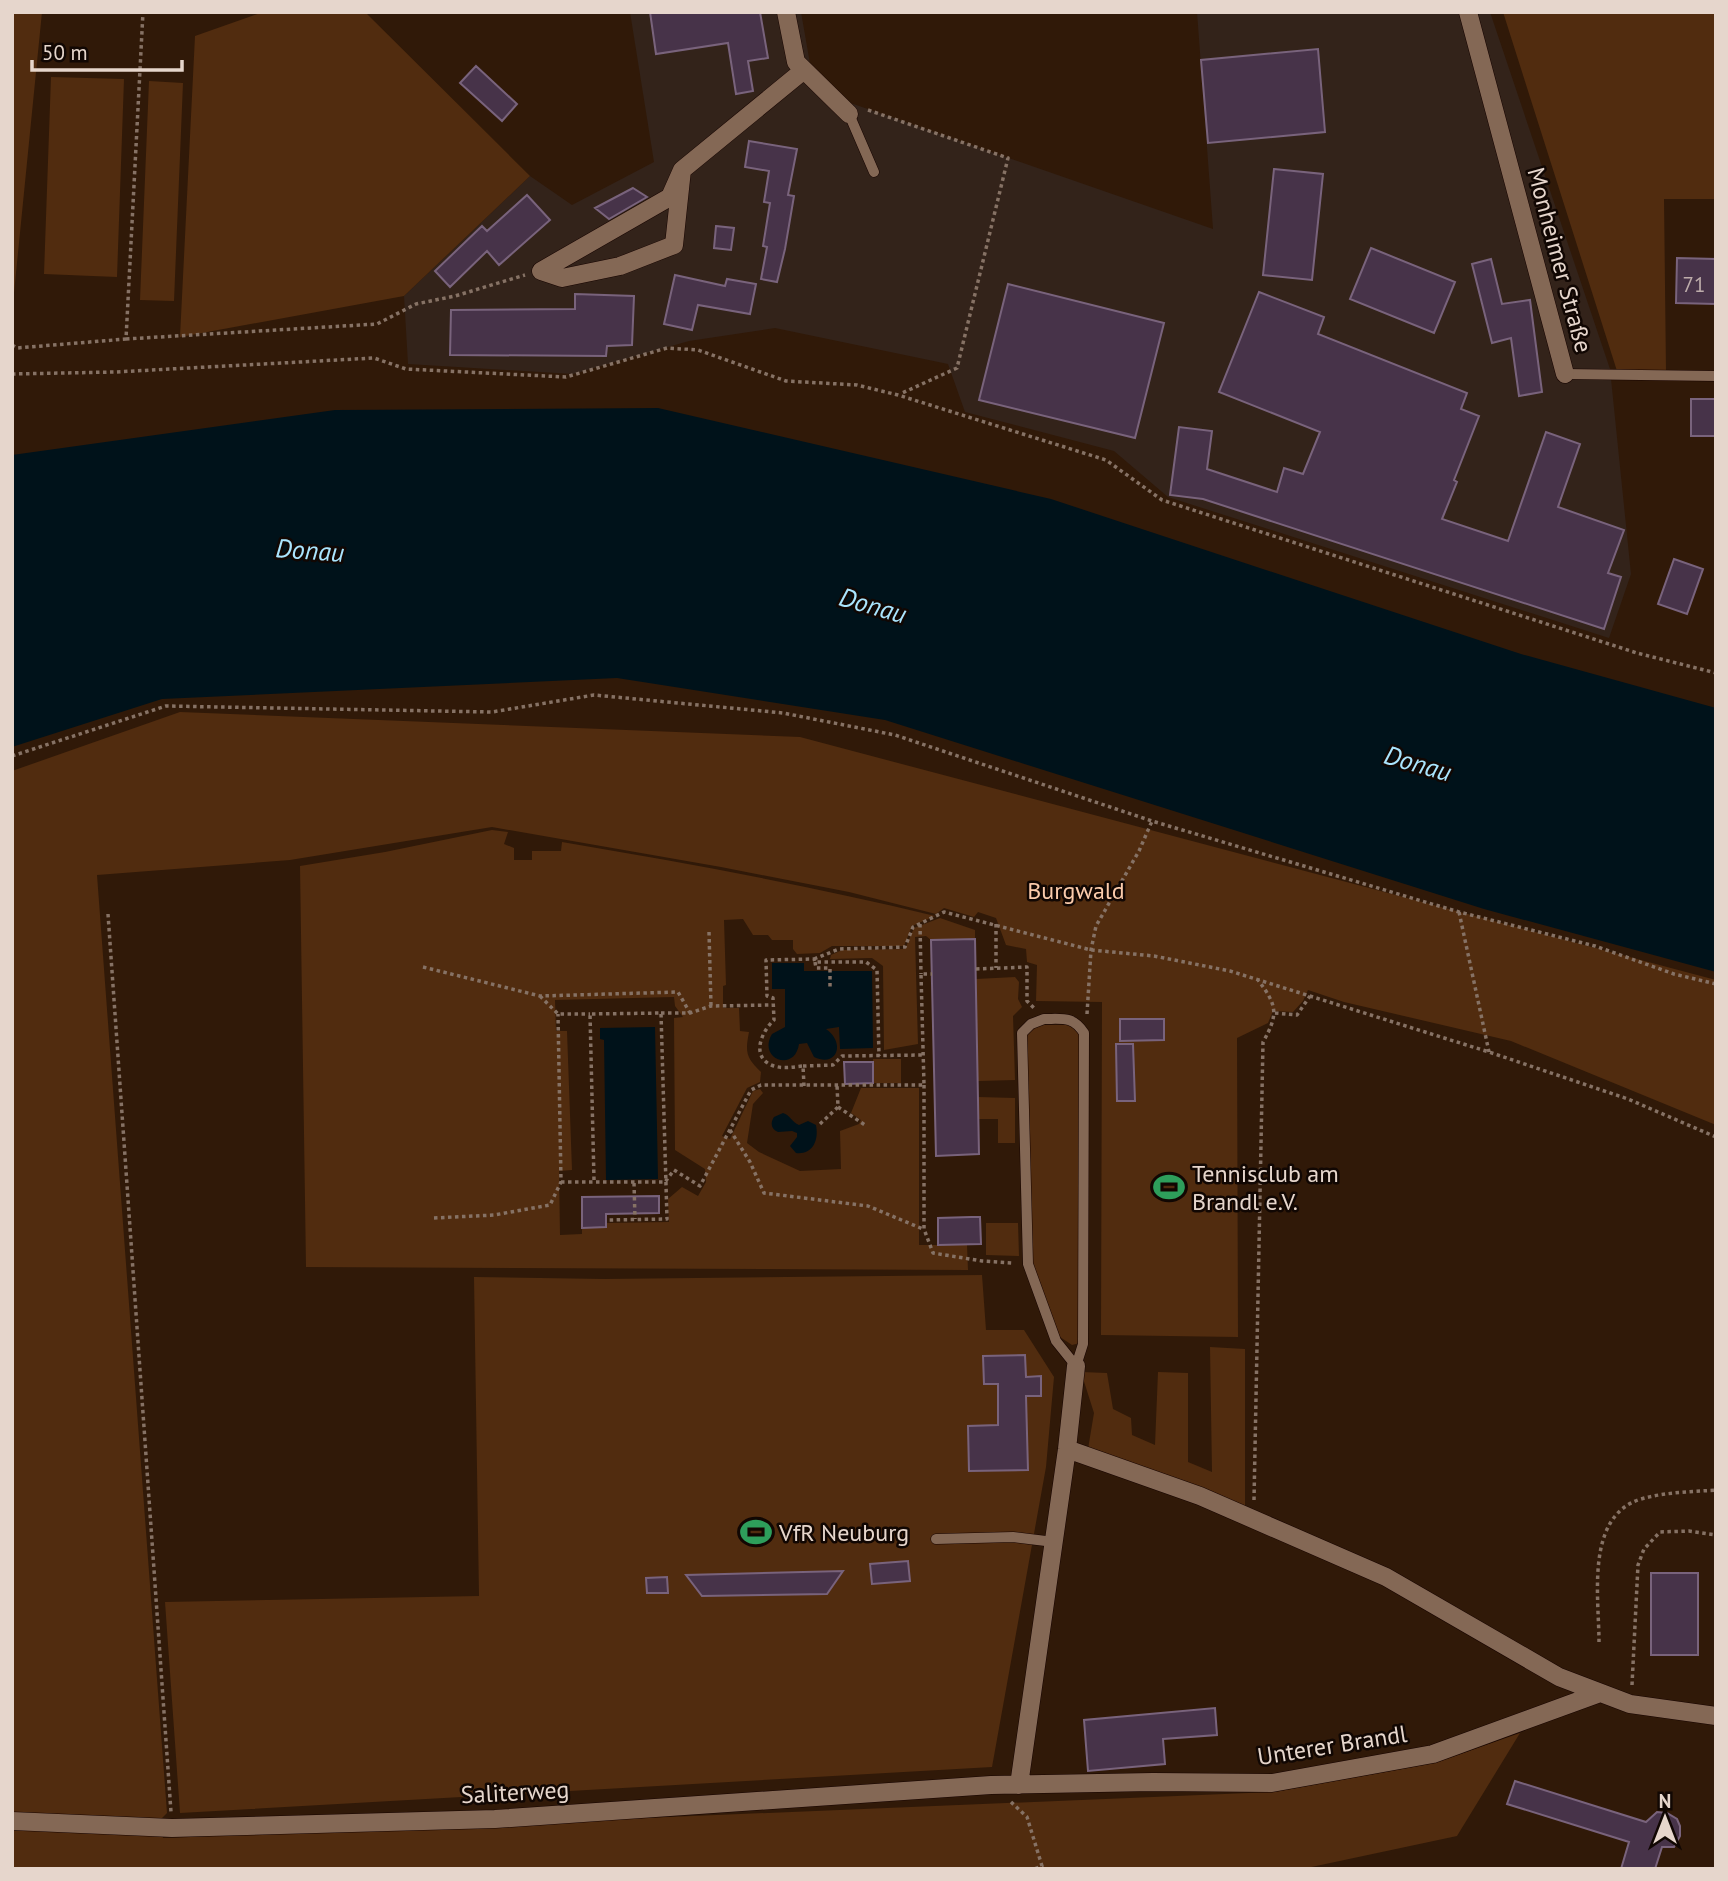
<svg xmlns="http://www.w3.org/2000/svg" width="1728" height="1881" font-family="'PT Sans',sans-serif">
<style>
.industrial{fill:#33231a}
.green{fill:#512c0f;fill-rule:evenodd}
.water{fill:#00121a}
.building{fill:#473349;stroke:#79637c;stroke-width:2}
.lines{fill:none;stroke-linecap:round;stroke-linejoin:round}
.lane-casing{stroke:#170400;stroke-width:11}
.street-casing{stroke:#170400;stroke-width:19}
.path{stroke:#867265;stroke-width:3.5;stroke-dasharray:3.5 3.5;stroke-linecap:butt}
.lane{stroke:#846855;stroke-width:10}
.street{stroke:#846855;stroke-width:18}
.labels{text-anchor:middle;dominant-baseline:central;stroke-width:5;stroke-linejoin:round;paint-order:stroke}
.number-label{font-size:21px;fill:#beadab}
.street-label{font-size:24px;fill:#e6d6cc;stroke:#110703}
.park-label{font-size:24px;fill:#fbcbab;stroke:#110703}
.poi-label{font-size:24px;fill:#e6d6cc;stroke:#110703;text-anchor:start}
.water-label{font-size:26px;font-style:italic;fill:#aae5fe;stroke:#110703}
</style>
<rect width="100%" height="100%" fill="#301908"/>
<path class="industrial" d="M630 12H801L812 75 839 99 1213 229 1197 12H1490L1610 369 1631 574 1609 638 1168 497 1114 451 965 412 948 364 775 328 689 341 573 374 408 364 404 296 530 176 572 205 654 162Z"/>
<path class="green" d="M12 12H42L12 313Z
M263 12H365L530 176 404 296 180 337 195 36Z
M1503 12H1716V199H1664L1666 371H1617Z
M51 77 124 79 117 277 44 274Z
M149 81 183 83 174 301 140 300Z
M180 712 800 737 1716 980V1125L1511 1041 1344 1002 1308 990 1303 1001 1293 1012 1273 1011 1268 1023 1237 1038 1238 1337 1101 1335 1102 1002 1036 1001 1037 965 1027 962 1026 949 1006 945 996 918 978 912 974 917 944 908 936 914 849 892 721 867 492 827 290 860 97 875 167 1813 161 1819 163 1838 1274 1792 1435 1763 1520 1733 1457 1836 1302 1869H12V771Z
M492 830 508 832 504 844 514 848V860H532V851H561L562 842C687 863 811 886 935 916L912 926 904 946H832L820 953 797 954 793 949V940H772L768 935H753L743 919 724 920 726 985 723 986V1008H739L740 1031 749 1032C745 1052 746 1058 761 1072L760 1082 747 1088 722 1136 730 1139 753 1091 760 1089 763 1093 753 1104 747 1143 759 1152 800 1171 841 1169 840 1131 859 1124 861 1120 851 1113 861 1088H919V1245H967L968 1270 306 1267 300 866 385 852ZM674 997 675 1006 683 1017 674 1018 675 1150 705 1169 706 1182 698 1196 682 1187 668 1199 669 1222 606 1223V1227L582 1228V1234L560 1235 559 1171 572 1170 567 1031H556L555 1000Z
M940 918 975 930V939L931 940 926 936 915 937 918 1044 884 1050 883 966 872 958 830 959 831 955 842 950 905 949 914 928Z
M1015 977 1019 982 1018 999 1022 1007 1013 1016 1015 1080 978 1081 976 979Z
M1039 1025H1070L1080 1034V1343L1072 1345 1060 1337 1031 1263 1027 1034Z
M873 1059H901V1083H873Z
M978 1097 1015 1098V1143H998V1119H978Z
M986 1223H1018L1019 1256 986 1255Z
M982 1275 986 1330H1024L1054 1377 1046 1467 992 1767 180 1813 165 1602 479 1596 474 1277 604 1279Z
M1210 1347 1245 1349V1510L1088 1449 1094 1413 1081 1372 1107 1373 1113 1409 1131 1418 1132 1435 1155 1445 1158 1372 1188 1373V1462L1212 1472Z"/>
<path class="water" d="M658 408 1051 499 1521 654 1716 708V972L1484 909 885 720 617 678 162 699 12 747V455L335 410Z
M772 963H804V971H872L873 1048 840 1049 839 1027 826 1029C846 1043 837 1068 814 1057L807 1043 799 1044C795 1073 757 1059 772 1034L785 1027V989H772Z
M655 1027 658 1179 606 1180 604 1040 600 1039V1028Z
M783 1113C790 1115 792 1122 799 1125L808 1121 816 1125C819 1140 813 1155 796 1153L790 1146 797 1137V1133L792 1131 778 1132C771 1129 770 1123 774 1117Z"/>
<path class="building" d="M650 12H760L768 58 748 61 753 91 736 94 728 43 656 54Z
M1318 49 1325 132 1208 143 1201 60Z
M476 66 517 104 502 121 460 83Z
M749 141 797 149 788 195 794 196 785 249 777 282 761 279 767 247 763 246 770 203 764 202 769 171 745 167Z
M1274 169 1323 174 1312 280 1263 275Z
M633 188 647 197 609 219 595 208Z
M527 195 550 220 499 265 487 251 450 287 435 271 482 226 487 231Z
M716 226 734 228 731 250 714 248Z
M1371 248 1455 282 1434 333 1350 299Z
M1677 258 1716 259V304L1676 303Z
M1491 259 1502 304 1530 300 1542 392 1519 396 1511 338 1492 343 1472 264Z
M675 275 725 286 727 279 756 284 750 314 698 305 692 330 664 324Z
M1008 284 1164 323 1135 438 979 400Z
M1259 292 1324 317 1318 334 1467 393 1461 409 1479 416 1454 480 1457 482 1442 519 1508 541 1546 432 1580 444 1558 507 1624 530 1608 573 1621 577 1604 629 1203 499 1170 495 1179 427 1212 431 1207 469 1277 492 1284 468 1303 474 1320 432 1219 392Z
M575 294 634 296 632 345 607 346 606 356 450 355 451 310 575 309Z
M1691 399H1716V436H1691Z
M1674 559 1703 569 1687 614 1658 604Z
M975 939 979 1154 936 1156 931 940Z
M1120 1019H1164V1040L1120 1041Z
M1116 1044H1133L1135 1101H1117Z
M844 1062H873V1083L845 1084Z
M659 1196V1213L606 1214V1227L582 1228V1197Z
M971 1217H980L981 1244 938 1245V1218Z
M1025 1355 1026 1377 1041 1376V1396H1026L1028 1470 969 1471 968 1426 998 1425V1384H984L983 1356Z
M908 1561 910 1581 872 1584 870 1564Z
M843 1571 827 1594 702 1596 686 1575Z
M1651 1573H1698V1655H1651Z
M667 1577 668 1593H647L646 1578Z
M1215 1708 1217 1735 1163 1739 1165 1764 1088 1771 1084 1720Z
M1515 1781 1646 1822 1657 1812 1667 1813 1677 1819 1680 1826V1836L1674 1847H1662L1655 1869H1621L1629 1842 1507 1804Z"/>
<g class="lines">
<defs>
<path id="lane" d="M849 114 874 172
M1565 374 1716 376
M1044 1019C1063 1019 1073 1016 1084 1033L1083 1344 1076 1366 1056 1341 1028 1264 1022 1033 1031 1024Z
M936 1539 1013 1537 1054 1542"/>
<path id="street" d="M786 12 796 62 849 114
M1468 12 1565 374
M682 170 674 245 620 266 562 278 541 271 670 197 682 170 804 70
M1067 1449 1200 1496 1386 1577 1559 1677 1630 1704 1716 1716
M1019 1785 1067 1449 1076 1366
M12 1821 172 1828 495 1819 991 1785 1153 1782 1272 1783 1433 1754 1600 1693"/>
</defs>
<use href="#lane" class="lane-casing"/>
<use href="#street" class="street-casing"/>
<path class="path" d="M868 110 1008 158 957 368 900 394
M126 339 377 324 416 304 455 296 525 275
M12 345 17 348 126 339 143 12
M12 374 115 372 374 358 406 369 566 377 667 348 698 350 786 381 857 385 898 395 1106 460 1162 500 1637 653 1716 673
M12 756 166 706 492 712 594 695 783 713 895 735 1152 821 1459 912 1595 946 1674 974 1716 984
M1459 912 1489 1052
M108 914 171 1812
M920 924 921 974
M996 924V968
M709 932 711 1006
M814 959 839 949 905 947 913 927 944 912 1091 950 1154 956 1230 971 1489 1052 1628 1099 1716 1137
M815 962 816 968H830V989
M423 967 540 996 678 992 690 1013
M976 969 1027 967V1001L1035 1009
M540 996 558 1014H590
M661 1013H690L711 1006 772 1005
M1275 1013 1297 1015 1310 996
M1087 1014 1091 950 1096 926 1139 851 1152 821
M803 1066 833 1065 842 1056 922 1055
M924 1085V1229L933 1253 982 1261 1013 1263
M804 1086 803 1066C793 1067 784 1069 774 1066 750 1058 761 1032 774 1020L773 998 767 996 766 960 814 959 815 962H866L877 970 879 1056
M838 1107 865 1125
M820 1124 838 1107 837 1085
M730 1130 750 1162 764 1193 868 1206 923 1229
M594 1180 590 1014 661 1013 667 1219 606 1220
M561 1182H665L674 1170 700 1186 751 1090 761 1085H924L921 974H932
M634 1183 635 1219
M434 1218 494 1215 550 1205 561 1182 558 1014
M1254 1500 1263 1042C1279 1014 1277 1005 1258 980
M1599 1642C1599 1597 1585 1516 1641 1499 1665 1492 1691 1492 1716 1490
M1632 1685 1638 1565 1644 1549 1660 1532 1689 1531 1716 1535
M1011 1802 1027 1817 1042 1866 1034 1869"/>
<use href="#lane" class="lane"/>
<use href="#street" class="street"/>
</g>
<defs>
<symbol id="stadium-bare" viewBox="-9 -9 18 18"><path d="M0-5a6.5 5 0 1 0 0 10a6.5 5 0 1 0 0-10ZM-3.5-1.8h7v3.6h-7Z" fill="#2e9e5b" stroke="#110703" stroke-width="2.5" paint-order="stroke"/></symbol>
</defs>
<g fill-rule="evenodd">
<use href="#stadium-bare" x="1147" y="1165" width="44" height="44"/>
<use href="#stadium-bare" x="734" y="1510" width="44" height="44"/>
</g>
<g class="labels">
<g class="number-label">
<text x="1694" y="284">71</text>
</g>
<g class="street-label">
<text transform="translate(1560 260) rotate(75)">Monheimer Straße</text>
<text transform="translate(1332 1745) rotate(-9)">Unterer Brandl</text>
<text transform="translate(515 1792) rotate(-3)">Saliterweg</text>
</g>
<g class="park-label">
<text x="1076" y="890">Burgwald</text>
</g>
<g class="poi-label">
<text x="1192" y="1173">Tennisclub am<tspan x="1192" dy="28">Brandl e.V.</tspan></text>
<text x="779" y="1532">VfR Neuburg</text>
</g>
<g class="water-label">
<text transform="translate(310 550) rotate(4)">Donau</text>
<text transform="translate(873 605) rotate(16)">Donau</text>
<text transform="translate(1418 763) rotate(16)">Donau</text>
</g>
</g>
<rect width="1728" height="1881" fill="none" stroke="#e6d6cc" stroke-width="28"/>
<g transform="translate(1665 1818)" stroke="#110703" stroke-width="5" paint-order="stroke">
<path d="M0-5L12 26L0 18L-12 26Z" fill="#e6d6cc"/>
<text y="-10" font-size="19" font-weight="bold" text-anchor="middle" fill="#e6d6cc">N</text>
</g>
<path d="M32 60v10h150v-10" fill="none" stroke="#e6d6cc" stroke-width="3.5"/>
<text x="42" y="60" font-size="21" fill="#e6d6cc" stroke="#110703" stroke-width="5" paint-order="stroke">50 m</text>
</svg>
